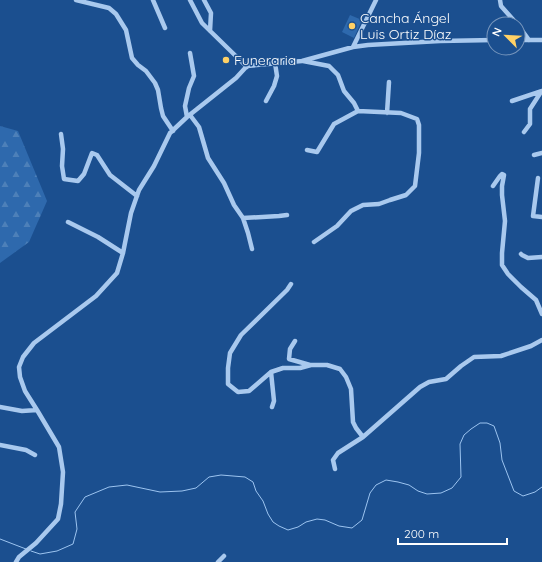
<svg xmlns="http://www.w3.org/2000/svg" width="542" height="562" font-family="Quicksand,sans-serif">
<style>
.forest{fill:url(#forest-firs)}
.pitch{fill:#2e69ad}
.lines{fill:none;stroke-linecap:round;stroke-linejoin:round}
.stream{stroke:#9cc4f0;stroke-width:1}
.minor{stroke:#a9c9ee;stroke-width:4.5}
.poi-dot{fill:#ffd166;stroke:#1b4f8f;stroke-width:1.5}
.labels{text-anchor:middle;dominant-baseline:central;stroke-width:3;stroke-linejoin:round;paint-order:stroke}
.poi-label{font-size:14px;fill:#fff;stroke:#1b4f8f;text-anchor:start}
</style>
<defs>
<pattern id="forest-firs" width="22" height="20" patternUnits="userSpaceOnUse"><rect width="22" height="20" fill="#2e69ad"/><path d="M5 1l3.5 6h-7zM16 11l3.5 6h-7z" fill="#4d80b9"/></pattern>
</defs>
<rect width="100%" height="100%" fill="#1b4f8f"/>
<path class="forest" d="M0 126 18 131 47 201 29 242 0 263Z"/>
<path class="pitch" d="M350 15 362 20 354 38 342 32Z"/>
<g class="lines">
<path class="stream" d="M0 539 26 549
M31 551 40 554 57 551 73 544 77 529 75 512 85 497 109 487 127 485 160 492 182 491 196 488 209 477 221 475 245 477 253 482 256 491 263 501 268 514 273 522 279 526 288 530 298 527 306 522 317 519 325 520 339 526 352 528 362 520 370 493 376 485 386 480 398 482 409 485 418 491 427 494 441 493 452 488 461 477 460 444 464 435 471 429 480 423H487L494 426 500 443 502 460 514 491 523 496 535 492 542 487"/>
<path class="minor" d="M76 0 109 8 116 14 126 30 132 58 138 65 146 71 155 83 158 90 161 108 163 116 173 131
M153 0 165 28
M190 0 202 23 247 67
M204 0 211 13 210 31
M500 0 501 6 517 24
M518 25 529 40
M518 40H542
M353 47 376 0
M303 61 329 66 338 75 344 91 354 103 358 111 401 113 417 119 419 125V153L415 186 406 195 390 200 379 204 363 205 351 211 337 226 314 242
M266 101 274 86 277 76 275 63
M512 101 542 91
M387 113 389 82
M190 115 199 127 208 158 224 183 234 205 243 218 279 216 287 215
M187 117 185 106 189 88 194 76 190 53
M524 132 530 124V109L541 92
M61 134 63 149 62 166 64 179 78 181 84 174 92 153 97 155 110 175 137 196
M307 150 317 152 334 124 358 111
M534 155 542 153
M538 178 533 216 542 217
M493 186 500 176 502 174 504 175 502 186V195L505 221 502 253V265L508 274 521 287 536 300 542 314
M243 218 248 233 252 249
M68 222 98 237 123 253
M521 254 522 255 528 258 542 257
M291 284 287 290 241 335 230 353 228 368V384L238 392 249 391 271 372 283 368H300L311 365H327L340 369 346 377 351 389 353 422 356 428 363 437
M295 341 290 349 289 359 310 365
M271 372 274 401 272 407
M0 407 22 411 37 410
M0 445 26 450 35 455
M335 469 333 460 338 453 363 437 420 387 429 382 446 379 461 366 474 357 501 356 531 346 542 340
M16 562 19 557 36 543 58 519 61 504 63 472 59 447 37 410 25 391 20 377 19 367 23 357 34 343 96 296 117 273 123 253 131 213 139 190 154 166 170 133 187 117 236 78 247 66 302 61 353 47 368 45 440 41 494 40
M218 562 224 556"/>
</g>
<g class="poi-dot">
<circle cx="352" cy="26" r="4"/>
<circle cx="226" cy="60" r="4"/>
</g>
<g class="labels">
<g class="poi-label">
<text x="360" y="18">Cancha Ángel<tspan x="360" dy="16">Luis Ortiz Díaz</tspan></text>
<text x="234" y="60">Funeraria</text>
</g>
</g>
<g transform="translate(506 36) rotate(294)"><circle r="19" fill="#1b4f8f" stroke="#7695bc"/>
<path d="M0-3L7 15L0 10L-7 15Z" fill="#ffd166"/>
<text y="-6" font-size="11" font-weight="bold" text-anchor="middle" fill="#ffffff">N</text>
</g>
<path d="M398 538v6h109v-6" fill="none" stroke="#ffffff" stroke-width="2"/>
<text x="404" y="538" font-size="12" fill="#ffffff" stroke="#1b4f8f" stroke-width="3" paint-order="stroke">200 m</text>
</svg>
